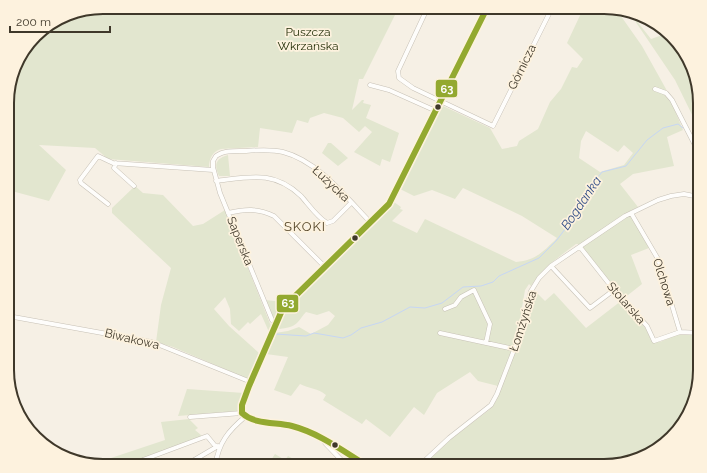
<svg xmlns="http://www.w3.org/2000/svg" width="707" height="473" font-family="Raleway,sans-serif">
<style>
.green{fill:#e2e6cf;fill-rule:evenodd}
.lines{fill:none;stroke-linecap:round;stroke-linejoin:round}
.stream{stroke:#c6d6f4;stroke-width:1}
.street-casing{stroke:#c7c1b6;stroke-width:5}
.street{stroke:#fefdfb;stroke-width:4}
.bus-1-casing{stroke:#fdf2de;stroke-width:9}
.bus-1{stroke:#93a930;stroke-width:6}
.bus-dot{fill:#3f382a;stroke:#fdf2de;stroke-width:1.5}
.labels{text-anchor:middle;dominant-baseline:central;stroke-width:3.5;stroke-linejoin:round;paint-order:stroke}
.park-label{font-size:12px;fill:#242f08;stroke:#fdf2de}
.street-label{font-size:12px;fill:#3f382a;stroke:#fdf2de}
.water-label{font-size:13px;font-style:italic;fill:#314d87;stroke:#fdf2de}
.neighbourhood-label{font-size:13px;letter-spacing:1px;fill:#534427;stroke:#fdf2de}
.rim{fill:none;stroke:#3f382a;stroke-width:2}
.line-badge{stroke:#fdf2de;stroke-width:1.5}
.badge-label{font-size:11px;text-anchor:middle;font-weight:bold;fill:#fff}
</style>
<rect width="100%" height="100%" fill="#f6f0e5"/>
<path class="green" d="M584 7H610L616 9 642 46 666 89 683 130 667 137 674 166 633 174 620 184 638 207 629 212 649 248 631 255 642 284 623 299 578 244H576C559 257 542 268 531 286L529 284 525 290 517 337 498 386 478 381 470 372 437 393 424 415 414 407 390 437 366 419 362 424 323 400 326 395C318 388 309 389 300 384L291 396 274 390 288 357 266 354 275 338V333L288 331 299 327 311 334 328 325 335 316 329 311 317 315 306 312C303 315 300 320 297 323 293 327 286 328 280 329L277 327 285 310 293 301 379 220 394 202 401 207 400 209 403 210 392 221 417 233 425 219 516 262C536 260 543 252 557 238L522 216 463 188 455 199 432 190 414 196 400 189 422 144 443 106 490 128 502 149 517 146 519 141 538 129 550 102 561 89 572 67 577 68 583 59 567 43ZM586 131 618 152 624 145 633 153 624 165 600 172 579 158 581 141Z
M398 9 363 79H359L352 110 362 100H364L363 103 371 105 366 118 399 133 390 162 382 159 380 166 354 152 372 132 365 126 359 132 343 118 324 113 310 118 308 123 297 120 292 133 260 128 258 147 221 149C213 151 209 158 209 167L108 159 95 148 39 145 66 170 49 201 8 190V142H10L13 109 8 108V90L20 55 40 31 72 12Z
M631 15 638 17 636 20 651 39 668 33 687 55 700 97V131L675 80Z
M328 143H331L348 158 338 166 322 153Z
M228 155 230 176H219C214 165 215 159 228 155Z
M135 186 143 193 163 195 193 226 203 224 225 210 271 326 269 332 261 314 250 324 248 322 239 331 231 324 230 309 225 297 214 309 229 326 259 353 248 379 173 347 156 342 161 305 171 268 112 213V208Z
M534 292 537 293 545 301 554 293 586 328 621 301 647 330 651 340 653 342H660L676 335H698L691 398 680 428 647 456 604 466H474L466 460 460 466H423L446 443 489 410 496 401 523 331Z
M265 300 285 302 281 308 275 319 272 318Z
M187 389 244 393 238 411 178 416Z
M189 419 198 428 195 430 201 435V437L156 454 120 466H97L93 464 165 440 161 422Z
M275 454 285 460 288 456 301 463 299 466H267Z"/>
<g class="lines">
<path class="stream" d="M699 122H700
M275 334 306 336 314 333 343 338 351 335 361 328 382 322 410 307 425 308 442 303 463 287 481 286 493 282 499 276 539 258 556 241 575 216 590 187 602 172 626 166 647 140 663 128 678 124 683 128"/>
<defs>
<path id="street" d="M427 9 398 71 399 78 413 88 493 126 552 8
M370 85 389 90 436 111
M655 89 666 93 672 100 700 155
M116 163 114 168 134 186
M216 181C250 177 274 170 301 196 309 205 317 217 327 223L333 221 351 203
M108 204 81 183 80 180 98 156 113 163 213 170
M228 213C245 209 258 208 274 216L325 267
M631 213 658 259 680 332
M580 247 614 290 647 326 654 341 680 332 700 333
M551 266 590 308 614 290
M445 309 455 305 461 297 474 290 490 324 486 343
M8 316 152 342 251 382
M276 324 272 320 220 193 213 167V161L216 156C224 150 236 151 246 151 258 150 271 149 283 152 318 161 346 197 371 223
M440 333 514 349
M242 413V405L249 386 283 308 389 204 487 8
M190 417 242 413C249 423 280 423 292 426 319 433 343 452 367 466
M325 443 347 466
M140 461 207 436 216 447
M184 466 218 446
M215 466C219 442 228 431 246 416
M419 466 449 438 491 405 497 394 519 337 531 291 539 278 551 266 625 216 658 200 671 196 684 194 694 196 700 201"/>
</defs>
<use href="#street" class="street-casing"/>
<use href="#street" class="street"/>
<defs>
<path id="bus-1" d="M242 413V405L249 386 283 308 389 204 487 8
M242 413C255 425 276 422 292 426 319 433 343 451 366 465"/>
</defs>
<use href="#bus-1" class="bus-1-casing"/>
<use href="#bus-1" class="bus-1"/>
</g>
<g class="bus-dot">
<circle cx="438" cy="107" r="3.5"/>
<circle cx="355" cy="238" r="3.5"/>
<circle cx="335" cy="445" r="3.5"/>
</g>
<g class="labels">
<g class="park-label">
<text x="308" y="32">Puszcza<tspan x="308" dy="14">Wkrzańska</tspan></text>
</g>
<g class="street-label">
<text transform="translate(522 67) rotate(-64)">Górnicza</text>
<text transform="translate(331 184) rotate(43)">Łużycka</text>
<text transform="translate(240 241) rotate(68)">Saperska</text>
<text transform="translate(664 282) rotate(72)">Olchowa</text>
<text transform="translate(626 303) rotate(49)">Stolarska</text>
<text transform="translate(523 321) rotate(-72)">Łomżyńska</text>
<text transform="translate(132 339) rotate(13)">Biwakowa</text>
</g>
<g class="water-label">
<text transform="translate(581 203) rotate(-56)">Bogdanka</text>
</g>
<g class="neighbourhood-label">
<text x="305" y="226">SKOKI</text>
</g>
</g>
<path d="M0 0H707V473H0ZM103 14H604A89 89 0 0 1 693 103V370A89 89 0 0 1 604 459H103A89 89 0 0 1 14 370V103A89 89 0 0 1 103 14Z" fill="#fdf2de" fill-rule="evenodd"/>
<path class="rim" d="M103 14H604A89 89 0 0 1 693 103V370A89 89 0 0 1 604 459H103A89 89 0 0 1 14 370V103A89 89 0 0 1 103 14Z"/>
<g class="line-badge">
<rect x="435" y="79" width="23" height="19" rx="4" fill="#93a930"/>
<rect x="276" y="294" width="23" height="19" rx="4" fill="#93a930"/>
</g>
<g class="badge-label">
<text x="447" y="93">63</text>
<text x="288" y="307">63</text>
</g>
<path d="M10 26v6h100v-6" fill="none" stroke="#3f382a" stroke-width="2"/>
<text x="16" y="26" font-size="12" fill="#3f382a" stroke="#fdf2de" stroke-width="3" paint-order="stroke">200 m</text>
</svg>
